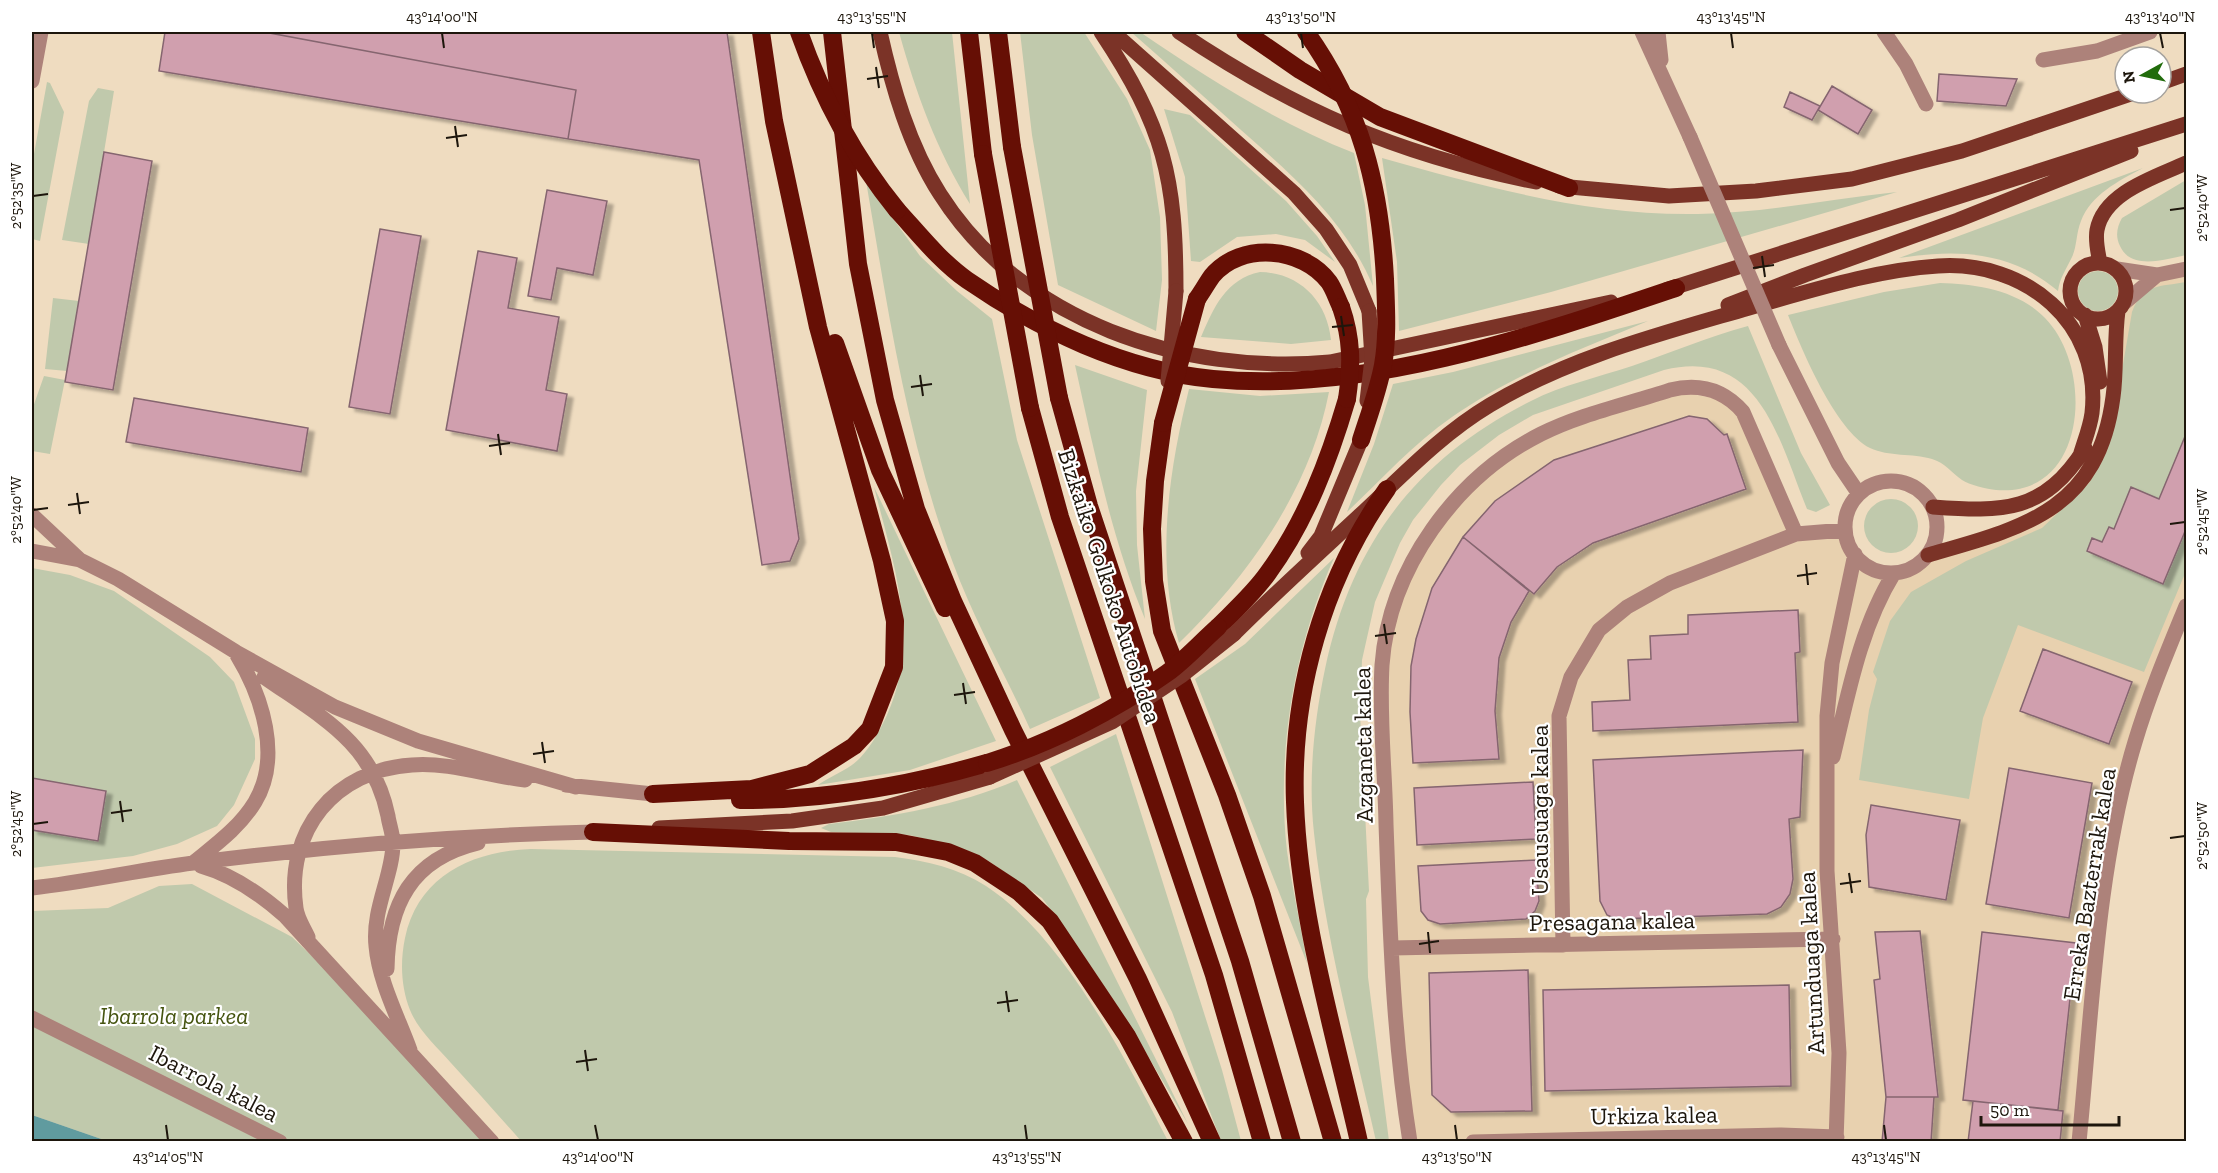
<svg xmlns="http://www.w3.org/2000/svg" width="2218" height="1173" font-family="'Zilla Slab',serif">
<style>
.built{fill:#e8d1af}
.green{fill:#c0c9ac}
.water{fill:#609b9f}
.building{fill:#d09fae;stroke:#85656f;stroke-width:1.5;filter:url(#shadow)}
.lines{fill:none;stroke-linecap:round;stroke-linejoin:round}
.minor{stroke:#ad827a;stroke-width:15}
.major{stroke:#7b3327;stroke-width:15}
.highway{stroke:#660f05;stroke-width:18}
.minor-bridge{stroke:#ad827a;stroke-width:15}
.major-bridge{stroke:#7b3327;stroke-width:15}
.highway-bridge{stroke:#660f05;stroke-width:18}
.ticks{fill:none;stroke:#1d160c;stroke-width:2}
.labels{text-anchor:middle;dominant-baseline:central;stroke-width:4.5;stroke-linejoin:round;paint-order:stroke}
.street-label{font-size:24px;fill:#1d160c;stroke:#fff}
.park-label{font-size:24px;font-style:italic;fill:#455410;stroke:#fff}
.neatline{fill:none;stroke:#1d160c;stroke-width:2}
.ticks-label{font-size:15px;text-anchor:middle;fill:#1d160c}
</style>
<defs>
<filter id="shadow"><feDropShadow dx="6" dy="4" stdDeviation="1.5" flood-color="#0004"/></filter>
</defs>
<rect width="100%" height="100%" fill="#efdcc0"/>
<path class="built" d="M2186 269V606L2117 817 2079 1141 1410 1142 1391 905 1388 633 1430 532 1510 453 1670 390 1734 402 1796 534 1845 530 1849 544 1862 563 1883 572 1904 571 1928 555 2037 519 2096 458 2126 310 2132 296Z"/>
<path class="green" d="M899 32H952L970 204C936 149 916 93 899 32Z
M1020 32H1084L1127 99 1150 150 1160 217 1162 280 1156 331 1058 285 1032 135Z
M1131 32H1140C1208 78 1277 123 1354 153L1365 205 1373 286C1345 220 1293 176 1241 130 1204 97 1168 64 1131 32Z
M47 82 50 83 64 112 40 241 32 239V165Z
M98 88 114 91 89 244 62 240 89 101Z
M1164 109 1190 115 1286 201 1317 236 1335 262 1305 240 1276 234 1237 237 1200 262 1191 261 1185 177Z
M1382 158C1485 187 1590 216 1698 214 1764 213 1831 199 1897 192L1551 292 1399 331 1397 262Z
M2143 168C2118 181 2091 195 2081 221 2076 233 2077 247 2072 257 2066 270 2060 277 2058 291 2011 251 1958 249 1899 258Z
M2186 180V255C2166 259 2131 271 2120 246 2115 236 2117 227 2122 218Z
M866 181 920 256 957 291 992 319 1017 440 1100 698 1030 729C1005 674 974 620 953 563 907 440 888 310 866 181Z
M2078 291a20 20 0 1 1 40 0a20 20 0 1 1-40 0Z
M1260 272C1300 273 1327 301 1331 340L1291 344 1201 337C1214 307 1226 279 1260 272Z
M2186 282V571L2144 672 2018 625 1983 718 1969 799 1859 780 1869 710 1877 679 1873 672 1890 621 1911 592 1966 561 2042 528 2089 483 2102 460 2110 440 2132 312C2143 283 2160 287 2186 282Z
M1940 283C1976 284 2018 290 2045 318 2095 369 2087 498 1996 490 1987 489 1969 485 1962 480 1951 472 1945 463 1932 459 1912 453 1889 457 1870 448 1835 430 1802 350 1788 315L1884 292Z
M53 298 79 301 67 371 45 369Z
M1648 321C1581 349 1512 375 1452 417 1413 444 1381 480 1347 512L1374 444 1393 384 1453 372Z
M1748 326 1801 453 1830 505 1816 512 1807 509C1779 441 1760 346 1664 370L1533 415 1499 435 1460 465 1441 485 1413 520 1400 543 1375 602 1362 660 1360 713 1369 891 1366 899 1368 977 1389 1141H1376C1353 1040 1325 937 1314 833 1308 779 1314 722 1325 669 1352 543 1416 459 1531 401 1562 385 1599 377 1632 366 1670 353 1708 337 1748 326Z
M1075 365 1147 390 1136 491 1137 545 1145 619C1111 537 1094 450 1075 365Z
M44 376 65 380 50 454 32 451V410Z
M1189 389 1260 396 1329 392C1310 490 1249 575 1179 643 1155 561 1169 470 1189 389Z
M874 487 996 741 910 770 818 785C831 776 850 769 860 758 872 745 880 730 887 715 921 640 893 562 874 487Z
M1864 526a27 27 0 1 1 54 0a27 27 0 1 1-54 0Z
M1334 558C1294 648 1276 752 1287 851 1292 888 1301 926 1307 963L1195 679 1245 644Z
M32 568 70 575 114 591 210 657 234 682 255 739V759L234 805 217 826 177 844 133 856 32 868Z
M1116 734 1222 1070 1241 1141H1221L1172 1012 1050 767Z
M1017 780 1188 1124 1126 1019 1076 944 1042 898 990 862 951 845 909 835 831 832 821 828 829 824C894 816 957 806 1017 780Z
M531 849 895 857C927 861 958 868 986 886 1064 937 1126 1060 1168 1141H521C498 1115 475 1089 451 1063 437 1047 418 1030 410 1010 401 987 400 962 405 938 418 876 472 851 531 849Z
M192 884 292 937 410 1050 492 1141H107L32 1115V911L108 908 159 886Z"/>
<path class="water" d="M32 1115 107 1141H32Z"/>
<path class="building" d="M165 32H264L576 90 568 139 159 71Z
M275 32H727L799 539 790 561 762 565 699 160 568 139 576 90 275 34Z
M1939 74 2017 79 2006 106 1937 101Z
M1832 86 1872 110 1858 134 1818 110Z
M1790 92 1820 106 1812 120 1784 107Z
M104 152 152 161 113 390 65 382Z
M547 190 607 201 593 275 557 268 551 300 528 296Z
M380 229 421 236 390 414 349 407Z
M478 251 517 258 508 308 559 317 546 390 567 394 557 451 446 430Z
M134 398 308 428 301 472 126 442Z
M1689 416 1707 419 1724 435 1727 434 1746 489 1593 543 1557 567 1534 594 1463 537 1495 501 1554 460Z
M2186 434V529L2163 584 2087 551 2092 538 2102 542 2109 527 2114 529 2131 487 2159 499Z
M1463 537 1529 591 1511 622 1499 658 1495 711 1499 759 1413 763 1410 712 1411 666 1416 639 1432 588Z
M1798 610 1800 652 1795 653 1798 722 1593 731 1592 702 1630 700 1628 660 1651 659 1650 636 1688 634V615Z
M2043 649 2132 682 2109 744 2020 711Z
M1803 750 1800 817 1789 819 1793 879 1790 894 1781 907 1767 914 1616 919 1607 915 1600 901 1593 760Z
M2009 768 2092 783 2069 918 1986 904Z
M32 778 106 791 98 841 32 830Z
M1533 782 1536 839 1417 845 1414 788Z
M1871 805 1960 820 1946 900 1869 887 1866 835Z
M1536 860 1539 901 1535 911 1526 919 1440 924 1428 920 1421 911 1418 866Z
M1920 931 1938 1097H1886L1874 980 1880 979 1875 932Z
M1982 932 2076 943 2058 1110 1963 1100Z
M1528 970 1532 1111 1451 1112 1432 1095 1429 973Z
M1789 985 1791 1086 1545 1091 1543 990Z
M1886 1097H1934L1931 1142H1882Z
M1973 1101 2063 1111 2060 1142H1968Z"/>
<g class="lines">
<path class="minor" d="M1642 32 1690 137
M1658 32 1661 60
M1884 32 1906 64 1926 104
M2043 60 2097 51 2150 32
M32 81 41 32
M2117 269 2157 275 2186 269
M2124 303 2157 275
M1779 345 1838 463 1859 494
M1845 527a46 46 0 1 1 92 0a46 46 0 1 1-92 0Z
M32 515 80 560
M32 551 80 560 118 579 236 652 335 707 418 741 576 787
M264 677C321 717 373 742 388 816 389 824 393 834 393 843 393 875 372 909 376 946 379 981 398 1017 410 1050
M1833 757C1848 695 1860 628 1894 573
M566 785 653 794
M193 863C215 845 240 827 255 802 282 757 262 696 237 655
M201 866C233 875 259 893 284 915L492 1142
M32 888C86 882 139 870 193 863 326 846 460 835 593 832
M308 937C304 928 297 918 296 908 285 830 335 770 412 765 450 762 488 776 525 780
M1563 945 1559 716 1571 677 1599 630 1627 607 1670 583 1796 534 1845 530
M1392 948 1833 939
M387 969C388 905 411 859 478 843
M32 1018 280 1142
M1410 1142C1393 1036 1390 930 1386 824 1385 771 1379 718 1382 665 1389 568 1456 477 1541 434 1581 414 1628 404 1670 390 1699 383 1724 390 1743 412L1796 534
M1473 1142 1781 1135 1837 1137
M1836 1142 1839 1053 1827 871V716L1832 663 1855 554
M2079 1142C2092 1011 2097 867 2135 742 2149 695 2168 650 2186 606"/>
<path class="major" d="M880 32C892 86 909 146 940 194 1022 323 1183 375 1330 362L1611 302
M1101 32C1164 127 1176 177 1176 291
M1113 32 1294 193 1326 229 1350 265 1369 311
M1179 32C1295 110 1398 155 1536 182
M2161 83 2186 74
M1559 186 1669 196 1756 191 1852 179 1962 151 2134 93
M2100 263C2098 252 2095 241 2097 230 2104 192 2156 177 2186 163
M2070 291a28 28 0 1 1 56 0a28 28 0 1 1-56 0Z
M1666 290 2186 124
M1728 305 1805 275 1958 220 2131 151
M2085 315 2095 347 2100 382
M1933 507C2003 512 2044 513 2085 448
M1308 553 1321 536 1361 440
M1928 555C2023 528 2098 511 2113 397 2117 369 2114 340 2118 311
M1234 634C1275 593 1317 555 1359 516 1401 477 1440 435 1490 405 1570 357 1660 334 1749 308 1810 291 1875 270 1938 266 2025 260 2102 323 2092 413 2090 428 2084 442 2080 456
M659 828 792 821 883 808 990 777"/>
<path class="highway" d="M832 32 858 264 885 400 916 509 953 601 1013 730 1138 979 1212 1142
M969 32 983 154
M998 32 1012 147
M1245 32 1300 70 1380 117 1569 188
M897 210C919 234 940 261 967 280 1038 329 1126 371 1213 379 1365 394 1534 336 1676 288
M1197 299C1202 292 1207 283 1212 276 1241 241 1303 247 1329 282 1334 289 1337 299 1341 307
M835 343 880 470 945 608
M1059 398 1089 506 1240 961 1292 1142
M1030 408 1060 517 1214 975 1262 1142
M1163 423 1155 481 1152 529 1154 581 1162 631 1227 795 1262 896 1333 1142
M1218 627C1235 610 1254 593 1268 573 1306 521 1329 460 1347 399
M653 794 752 789 810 774 854 746 870 729 894 667 895 621 882 561 818 327 774 121 761 32
M740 800C824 800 907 786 987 763
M593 832 789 841 896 842 948 852 975 863 1019 892 1050 921 1127 1036 1184 1142
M1359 1142C1334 1031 1299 916 1295 802 1291 692 1323 580 1387 489"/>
<path class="minor-bridge" d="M1690 137 1779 345"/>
<path class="major-bridge" d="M1168 381 1176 291
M1367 401 1372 359 1369 311
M990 777 1112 722 1181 676 1234 634"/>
<path class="highway-bridge" d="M799 32C822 97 853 156 897 210
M1306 32C1361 109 1380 185 1385 279 1386 308 1388 337 1383 365 1378 391 1369 415 1361 440
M1012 147 1059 398
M983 154 1030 408
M1341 307C1352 339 1352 365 1347 399
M1163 423 1197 299
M987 763C1049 744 1114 711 1167 673 1185 660 1201 642 1218 627"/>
</g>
<path class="ticks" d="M442 33 444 48M872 33 874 48M1301 33 1303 48M1731 33 1733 48M2160 33 2163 48M876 67 879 88M867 79 888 76M455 126 458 147M446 138 467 135M33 196 48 194M2170 210 2185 208M1762 256 1765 277M1753 268 1774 265M1341 316 1344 336M1332 327 1353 325M920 375 923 396M911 387 932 384M498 434 501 455M489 446 510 443M77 493 80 514M68 505 89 502M33 510 48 508M2170 524 2185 522M1806 564 1808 585M1797 576 1817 573M1384 624 1387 644M1375 636 1396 633M963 683 966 704M954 695 975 692M542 742 545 763M533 754 554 751M120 801 123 822M111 813 132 810M33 824 48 822M2170 838 2185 836M1849 873 1852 893M1840 884 1861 881M1428 932 1430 953M1419 944 1439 941M1006 991 1009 1012M997 1003 1018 1000M585 1050 588 1071M576 1062 597 1059M166 1125 168 1140M595 1125 598 1140M1025 1125 1027 1140M1455 1125 1457 1140M1884 1125 1886 1140"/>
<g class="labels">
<g class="street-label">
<text transform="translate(1110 586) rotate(72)">Bizkaiko Golkoko Autobidea</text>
<text transform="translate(1363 745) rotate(-91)">Azganeta kalea</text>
<text transform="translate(1539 810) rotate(-90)">Usausuaga kalea</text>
<text transform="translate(2089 884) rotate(-81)">Erreka Bazterrak kalea</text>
<text transform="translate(1612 921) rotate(-1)">Presagana kalea</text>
<text transform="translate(1811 963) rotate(-93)">Artunduaga kalea</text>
<text transform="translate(214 1083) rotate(27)">Ibarrola kalea</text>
<text transform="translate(1654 1115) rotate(-1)">Urkiza kalea</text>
</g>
<g class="park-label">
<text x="174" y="1015">Ibarrola parkea</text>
</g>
</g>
<rect width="2218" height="1173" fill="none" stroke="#ffffff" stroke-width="66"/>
<g transform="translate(2143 75) rotate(262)"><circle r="28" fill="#ffffff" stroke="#a5a29e" stroke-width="1.5"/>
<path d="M0-4.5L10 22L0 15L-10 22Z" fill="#216c0c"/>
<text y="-9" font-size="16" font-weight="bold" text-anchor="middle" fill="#1d160c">N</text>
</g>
<path d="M1981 1116v9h138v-9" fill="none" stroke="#1d160c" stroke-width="3"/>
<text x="1990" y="1116" font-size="18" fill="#1d160c" stroke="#ffffff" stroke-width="4.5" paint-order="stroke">50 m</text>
<rect x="33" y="33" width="2152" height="1107" class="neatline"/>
<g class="ticks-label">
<text x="442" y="22">43°14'00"N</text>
<text x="872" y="22">43°13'55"N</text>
<text x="1301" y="22">43°13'50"N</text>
<text x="1731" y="22">43°13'45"N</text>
<text x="2160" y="22">43°13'40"N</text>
<text transform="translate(16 196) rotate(-90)" y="5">2°52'35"W</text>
<text transform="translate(2202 208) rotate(-90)" y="5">2°52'40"W</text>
<text transform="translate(16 510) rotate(-90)" y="5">2°52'40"W</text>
<text transform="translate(2202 522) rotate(-90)" y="5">2°52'45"W</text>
<text transform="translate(16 824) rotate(-90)" y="5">2°52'45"W</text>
<text transform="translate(2202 836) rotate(-90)" y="5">2°52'50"W</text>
<text x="168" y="1162">43°14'05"N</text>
<text x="598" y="1162">43°14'00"N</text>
<text x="1027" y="1162">43°13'55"N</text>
<text x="1457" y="1162">43°13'50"N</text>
<text x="1886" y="1162">43°13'45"N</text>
</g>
</svg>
